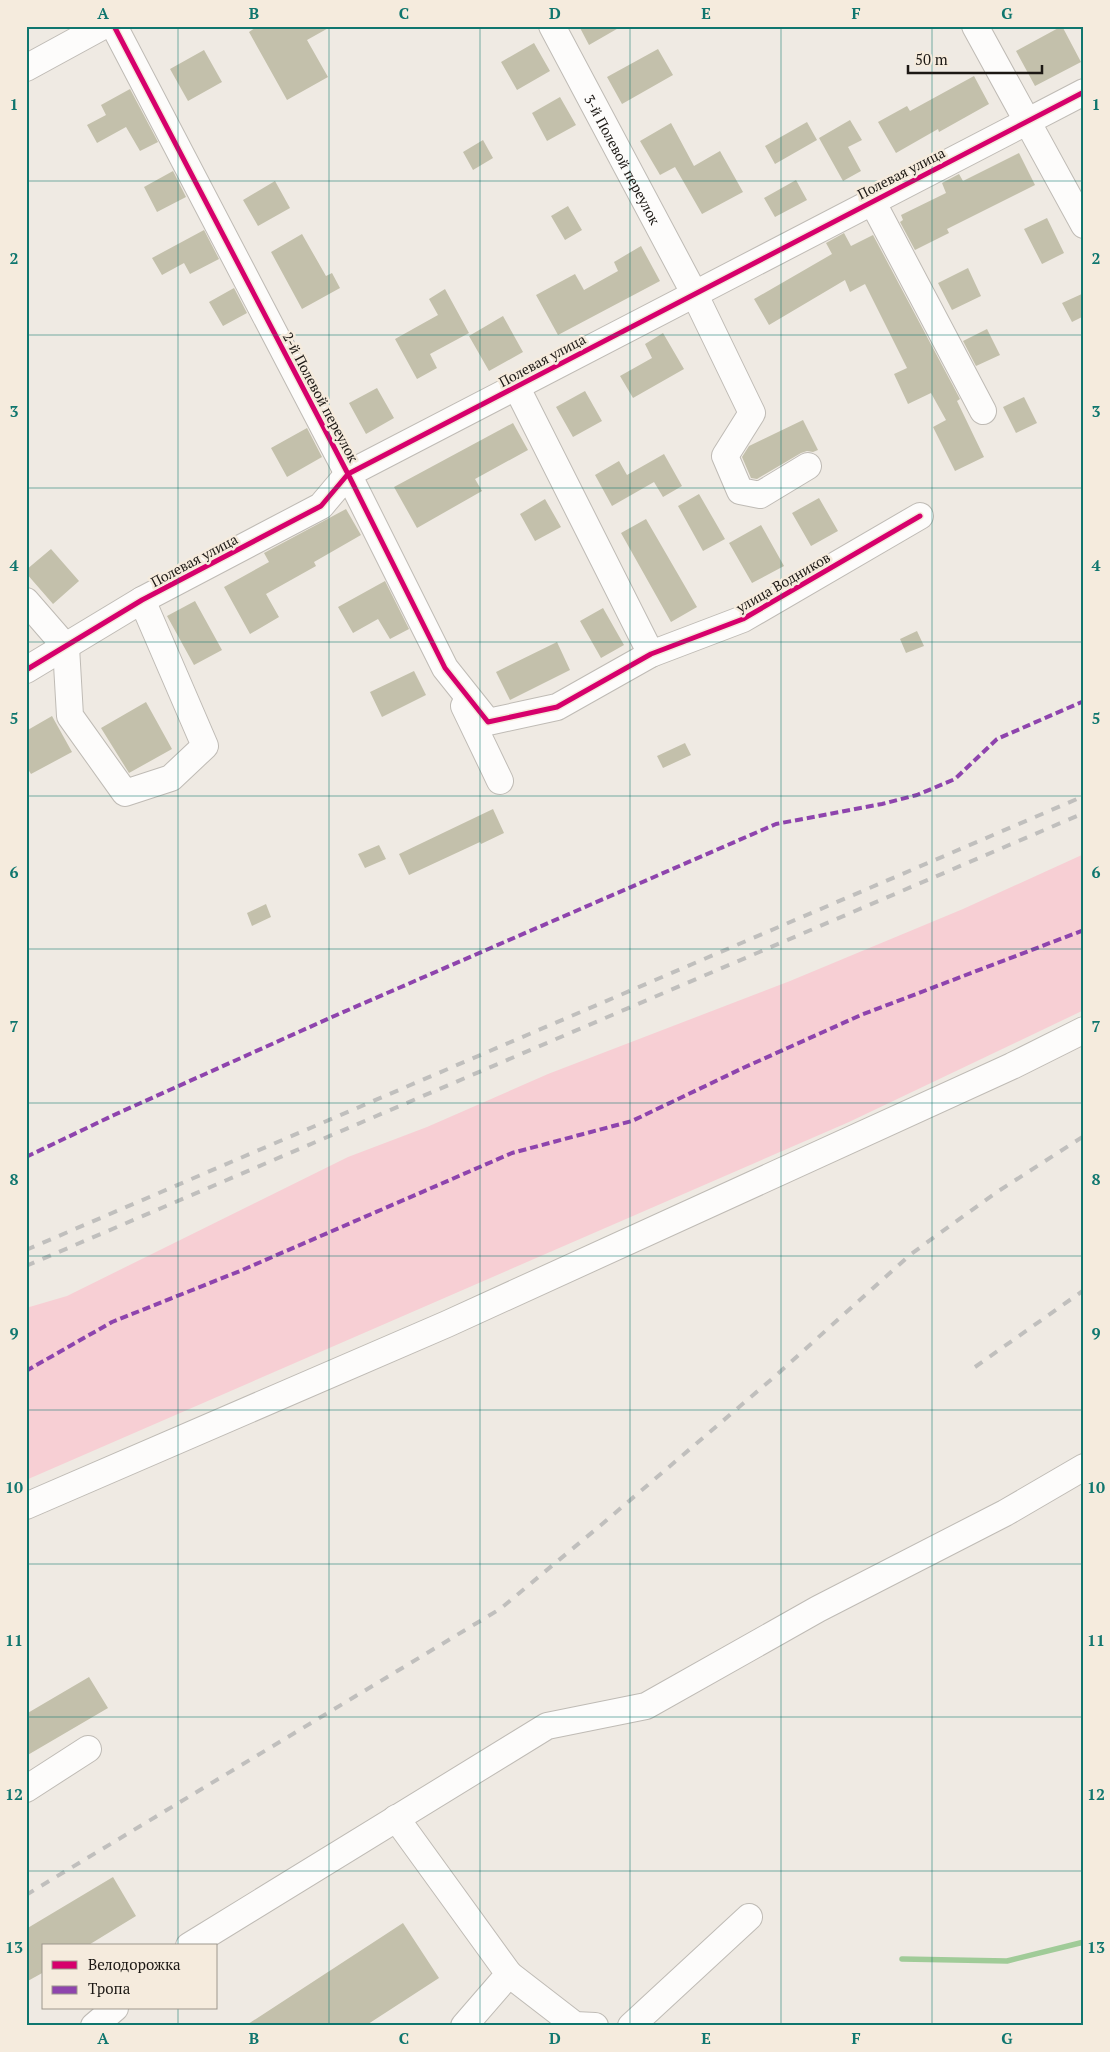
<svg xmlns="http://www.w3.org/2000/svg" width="1110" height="2052" font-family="'PT Serif',serif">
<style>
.green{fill:#f7cfd4}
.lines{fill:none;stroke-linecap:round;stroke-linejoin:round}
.stream{stroke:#a0cb98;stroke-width:5.5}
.building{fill:#c3c0ab}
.minor-casing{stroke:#bfbbb5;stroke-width:28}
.minor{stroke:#fdfcfb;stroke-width:26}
.rail{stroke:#c0bfbd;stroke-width:4;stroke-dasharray:9 9;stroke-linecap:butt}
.quiet{stroke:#8e44ad;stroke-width:4;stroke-dasharray:8 4;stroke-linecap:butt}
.cycleway-casing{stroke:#f5ebdd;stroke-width:8}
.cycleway{stroke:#d6006c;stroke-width:5}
.grid{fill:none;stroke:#0f766e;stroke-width:1;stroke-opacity:0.55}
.labels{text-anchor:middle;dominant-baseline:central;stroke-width:5;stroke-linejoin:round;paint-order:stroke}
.street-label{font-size:14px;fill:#1c1814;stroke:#f5ebdd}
.neatline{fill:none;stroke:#0f766e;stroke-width:2}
.grid-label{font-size:16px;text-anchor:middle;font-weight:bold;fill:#0f766e}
</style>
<rect width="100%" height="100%" fill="#efeae3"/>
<path class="green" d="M1084 854V1010L849 1122 26 1480V1308L67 1296 348 1157 427 1127 548 1074 790 981 963 909Z"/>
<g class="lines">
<path class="stream" d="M902 1959 1007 1961 1084 1942"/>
</g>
<path class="building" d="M258 26H332L307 40 328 77 287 100 249 32Z
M579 26H622L589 45Z
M1062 26 1081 62 1035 86 1016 51Z
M534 43 550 71 517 90 501 62Z
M658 49 673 75 622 104 607 77Z
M204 50 222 82 188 101 170 69Z
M974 76 989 104 939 132 938 129 896 153 878 122 907 106 910 111Z
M130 89 158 142 140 151 126 127 97 143 87 125 106 115 101 105Z
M560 97 576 125 547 141 532 113Z
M850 120 862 140 848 147 861 171 843 181 819 138Z
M807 122 817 140 775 164 765 146Z
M671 123 694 166 720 151 743 192 702 214 675 167 660 175 640 141Z
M483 140 493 158 473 170 463 152Z
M1019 153 1035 185 947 229 949 233 915 250 900 222 903 220 901 215 946 193 942 183 959 174 963 181Z
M173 171 186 197 157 212 144 187Z
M796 180 807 200 775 217 764 198Z
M275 181 290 208 258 226 243 200Z
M568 206 582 230 565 240 551 216Z
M1047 218 1064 253 1042 264 1024 229Z
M204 230 219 259 190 274 184 263 162 275 152 258Z
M844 233 851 246 873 235 960 399 957 401 984 457 955 471 933 427 946 420 931 393 908 404 894 374 907 368 865 284 850 292 845 280 769 325 754 299 832 254 826 243Z
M302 234 326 276 332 273 340 288 302 309 271 252Z
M641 246 660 281 558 335 536 295 575 274 584 290 618 271 614 262Z
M968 268 981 296 952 310 938 283Z
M234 288 247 313 223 326 209 302Z
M445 289 469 333 430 354 437 368 417 379 395 339 438 315 429 299Z
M1084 293V316L1072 322 1062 303Z
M503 316 523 352 489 371 469 336Z
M987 329 1000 355 976 366 963 341Z
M663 333 684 369 633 398 620 376 652 358 645 344Z
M377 388 394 418 366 434 349 403Z
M585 391 602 421 573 437 556 407Z
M1024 397 1037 423 1016 433 1003 407Z
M803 420 818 450 813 452 807 451 801 453 757 479 751 478 742 457 749 446Z
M513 423 528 450 475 479 482 491 417 528 394 487Z
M307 428 322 457 287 477 271 448Z
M664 454 682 486 663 497 654 482 612 506 595 475 619 461 627 475Z
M699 494 725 539 703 551 678 506Z
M819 498 838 531 811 546 792 513Z
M545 499 561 527 535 541 520 514Z
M346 509 361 535 314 562 316 566 266 594 279 617 250 634 224 587 269 562 264 553Z
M646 519 697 607 671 622 621 533Z
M761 525 784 566 752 583 729 543Z
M51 549 79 581 53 604 26 573V570Z
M385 581 409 629 390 639 378 619 353 633 338 607Z
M195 601 222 650 194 665 167 616Z
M603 608 624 645 601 658 580 621Z
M917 631 924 646 906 653 900 639Z
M557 642 570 670 510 700 496 672Z
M414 671 426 695 382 717 370 692Z
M146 702 172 749 129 773 101 728Z
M52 716 72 752 31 774 26 766V731Z
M685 743 691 755 663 768 657 756Z
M493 809 504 833 481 844 480 842 409 875 399 854Z
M379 845 386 859 365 868 358 854Z
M266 904 271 917 252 926 247 913Z
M89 1677 108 1708 26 1756V1714Z
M113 1877 136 1916 87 1946H44V1972L26 1982V1929Z
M403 1923 439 1978 365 2026H245Z"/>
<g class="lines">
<defs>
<g id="minor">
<path d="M114 26 348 474 445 668 488 722 557 707 651 654 743 619 920 516"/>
<path id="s1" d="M552 26 694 293 752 413 725 456 740 491 760 495 808 466"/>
<path d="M975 26 1084 225"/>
<path d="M26 68 103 26"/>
<path d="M872 201 983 411"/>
<path d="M516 386 651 654"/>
<path d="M26 601 66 647 70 716 125 793 171 778 205 746 142 600"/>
<path d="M26 670 142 600 321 506 348 474 1084 92"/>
<path d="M464 706 500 781"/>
<path d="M26 1506 447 1324 1012 1066 1084 1030"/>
<path d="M26 1789 88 1749"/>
<path d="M396 1818 509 1974 464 2026"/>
<path d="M189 1946 547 1726 646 1706 818 1609 1005 1513 1084 1467"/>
<path d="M509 1974 575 2025 595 2026"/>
<path d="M94 2026 115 2008"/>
<path d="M631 2026 749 1917"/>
</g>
</defs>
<use href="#minor" class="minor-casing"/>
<use href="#minor" class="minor"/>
<path class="rail" d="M26 1250 1084 796
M26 1266 1084 813
M975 1367 1084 1290
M26 1895 500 1609 601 1525 773 1378 911 1254 997 1192 1084 1136"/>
<path class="quiet" d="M26 1157 114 1115 332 1017 776 824 882 804 917 795 955 779 997 739 1084 701
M26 1371 112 1322 240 1271 512 1153 632 1121 743 1068 861 1015 1084 930"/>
<defs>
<path id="cycleway" d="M114 26 348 474 445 668 488 722 557 707 651 654 743 619 920 516
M26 670 142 600 321 506 348 474 1084 92"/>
</defs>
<use href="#cycleway" class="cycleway-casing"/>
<use href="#cycleway" class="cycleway"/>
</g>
<path class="grid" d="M178 26V1946M329 26V2026M480 26V2026M630 26V2026M781 26V2026M932 26V2026M26 181H1084M26 335H1084M26 488H1084M26 642H1084M26 796H1084M26 949H1084M26 1103H1084M26 1256H1084M26 1410H1084M26 1564H1084M26 1717H1084M26 1871H1084M178 2008V2026"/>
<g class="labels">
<g class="street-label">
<text stroke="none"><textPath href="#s1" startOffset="151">3-й Полевой переулок</textPath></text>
<text transform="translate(901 173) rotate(-27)">Полевая улица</text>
<text transform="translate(542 360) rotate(-28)">Полевая улица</text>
<text transform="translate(321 397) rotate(62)">2-й Полевой переулок</text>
<text transform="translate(194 560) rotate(-28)">Полевая улица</text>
<text transform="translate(783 582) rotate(-30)">улица Водников</text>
</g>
</g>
<rect width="1110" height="2052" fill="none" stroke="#f5ebdd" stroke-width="55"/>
<rect x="42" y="1944" width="175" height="65" fill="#f5ebdd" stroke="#9e978d"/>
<rect x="52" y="1961" width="25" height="8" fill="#d6006c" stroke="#9e978d"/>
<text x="88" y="1970" font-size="15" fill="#1c1814">Велодорожка</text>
<rect x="52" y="1986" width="25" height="8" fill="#8e44ad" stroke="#9e978d"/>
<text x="88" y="1994" font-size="15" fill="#1c1814">Тропа</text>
<path d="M908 65v8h134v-8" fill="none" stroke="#1c1814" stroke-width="2.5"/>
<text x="915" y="65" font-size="15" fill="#1c1814" stroke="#f5ebdd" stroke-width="4" paint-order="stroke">50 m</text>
<rect x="28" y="28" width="1054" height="1996" class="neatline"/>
<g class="grid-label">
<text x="103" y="19">A</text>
<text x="254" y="19">B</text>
<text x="404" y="19">C</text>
<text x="555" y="19">D</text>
<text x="706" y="19">E</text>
<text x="856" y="19">F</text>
<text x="1007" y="19">G</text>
<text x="14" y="110">1</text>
<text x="1096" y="110">1</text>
<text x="14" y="264">2</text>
<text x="1096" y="264">2</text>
<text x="14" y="417">3</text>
<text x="1096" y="417">3</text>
<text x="14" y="571">4</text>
<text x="1096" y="571">4</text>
<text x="14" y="724">5</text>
<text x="1096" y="724">5</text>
<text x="14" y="878">6</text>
<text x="1096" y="878">6</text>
<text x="14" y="1032">7</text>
<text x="1096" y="1032">7</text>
<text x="14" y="1185">8</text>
<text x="1096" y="1185">8</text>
<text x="14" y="1339">9</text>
<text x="1096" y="1339">9</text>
<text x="14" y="1493">10</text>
<text x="1096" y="1493">10</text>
<text x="14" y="1646">11</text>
<text x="1096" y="1646">11</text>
<text x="14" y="1800">12</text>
<text x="1096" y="1800">12</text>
<text x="14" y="1953">13</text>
<text x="1096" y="1953">13</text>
<text x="103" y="2044">A</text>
<text x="254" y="2044">B</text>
<text x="404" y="2044">C</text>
<text x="555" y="2044">D</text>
<text x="706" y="2044">E</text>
<text x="856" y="2044">F</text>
<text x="1007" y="2044">G</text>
</g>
</svg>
